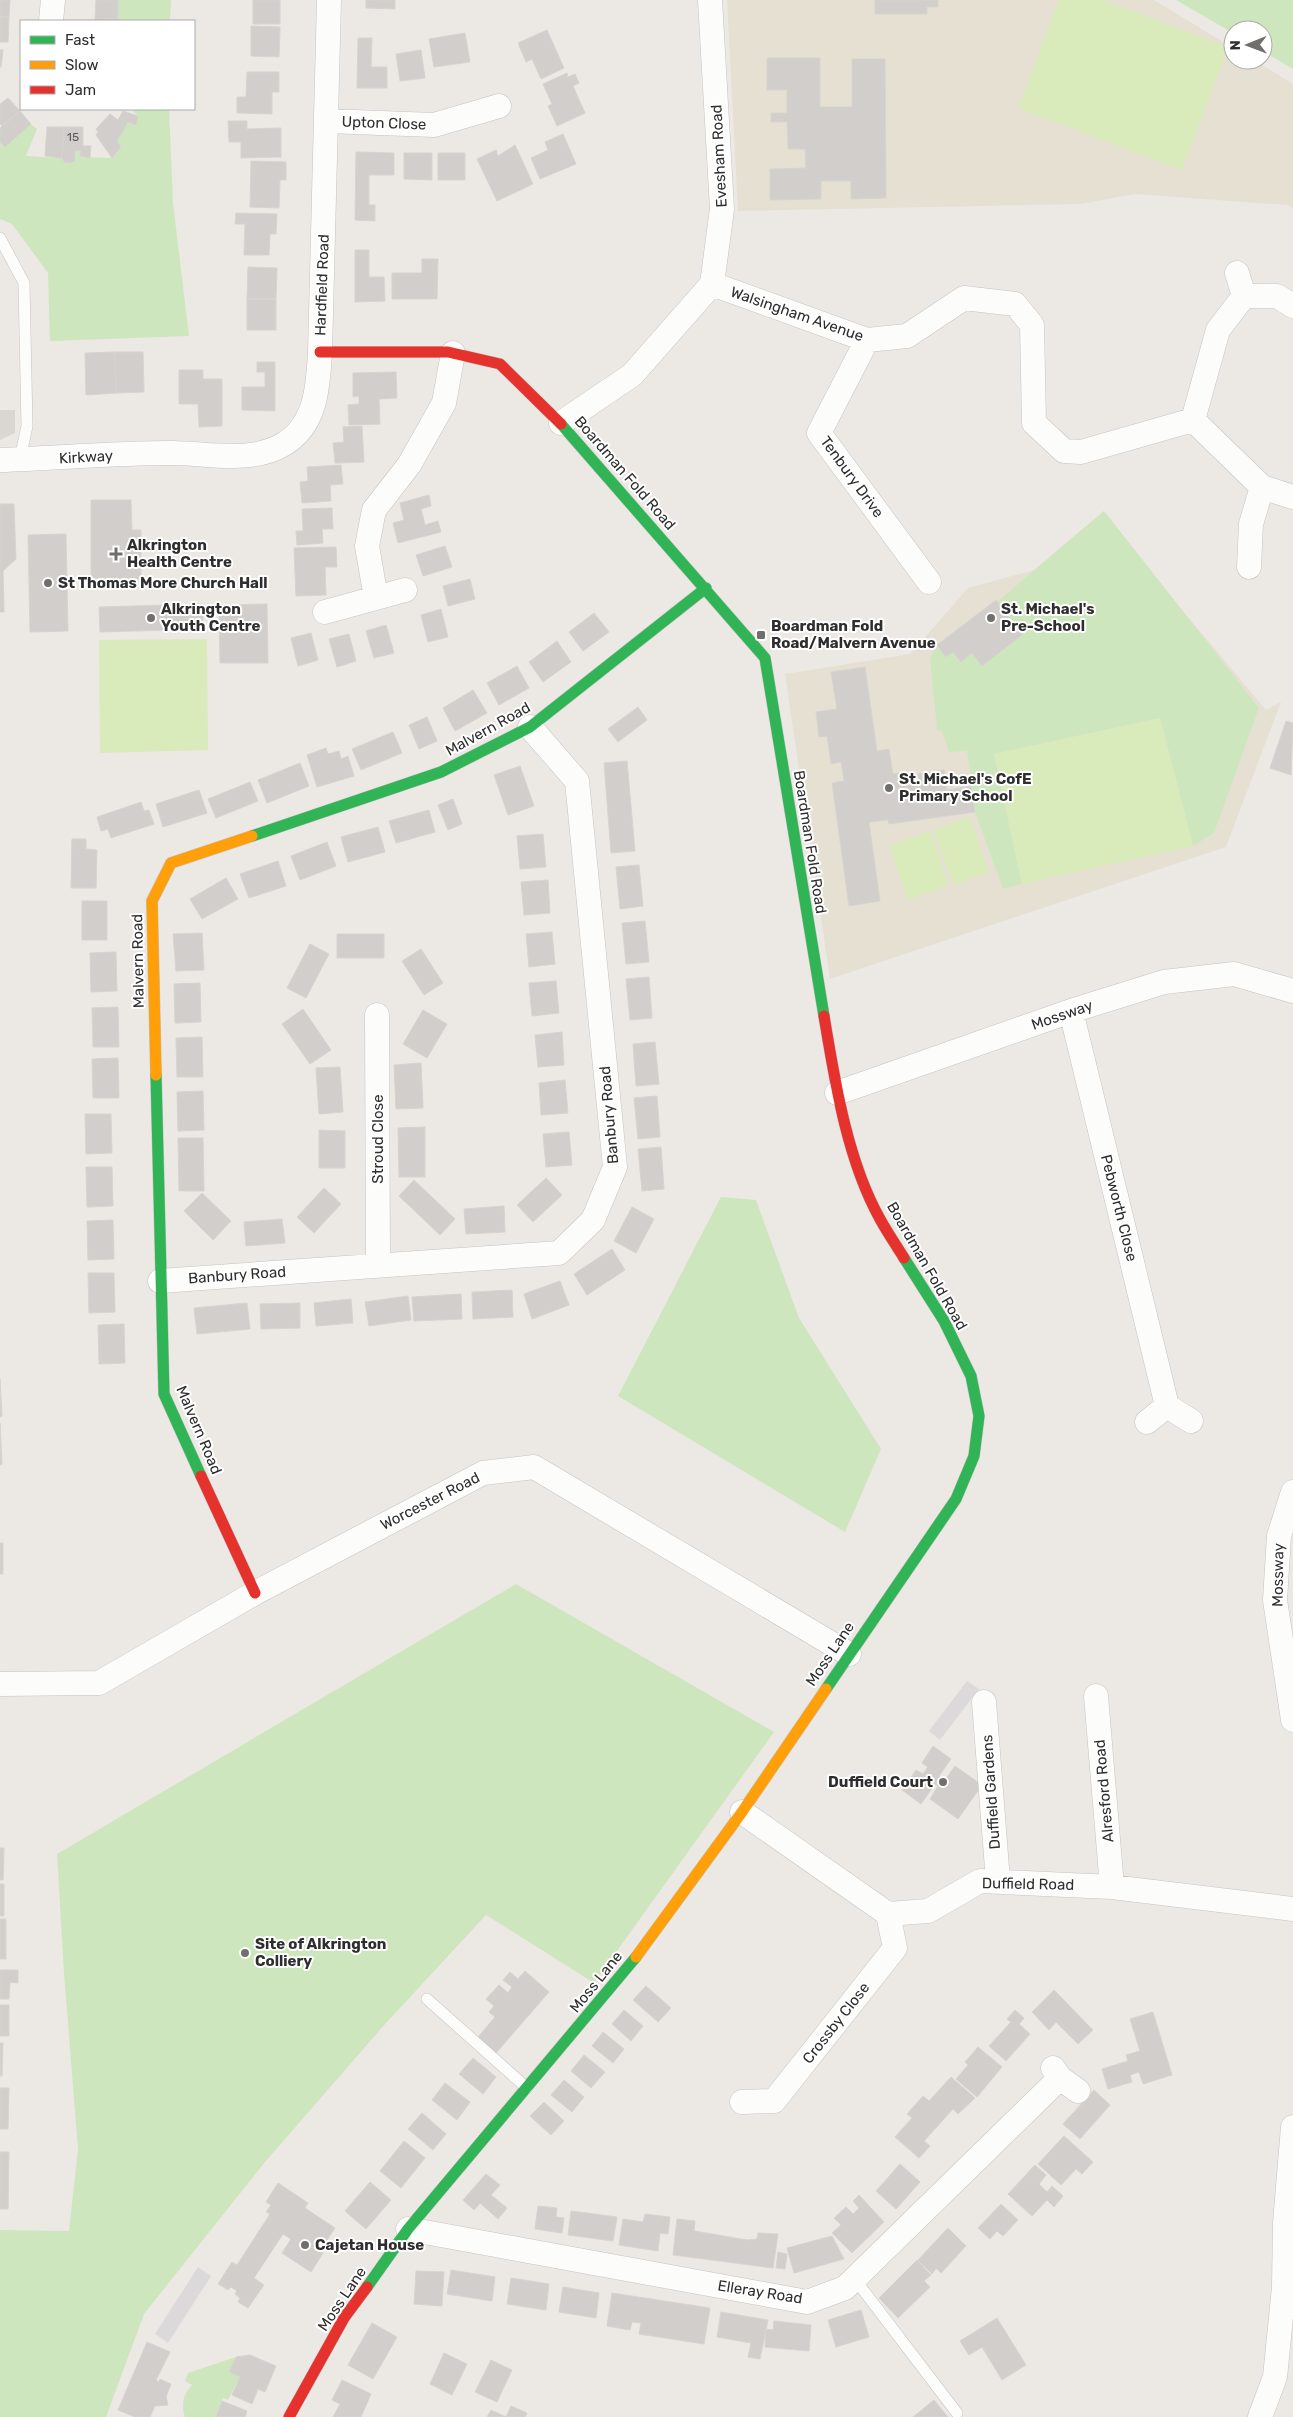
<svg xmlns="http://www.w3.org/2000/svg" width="1293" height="2417" font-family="Rubik,sans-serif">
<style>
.industrial{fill:#dcd9db}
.education{fill:#e6e0d3}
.green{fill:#cee6be}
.pitch{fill:#d9eabb}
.plaza{fill:#dad6d2}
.building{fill:#d1cecb;stroke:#d7d4d0}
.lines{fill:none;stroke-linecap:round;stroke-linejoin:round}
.lane-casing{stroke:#c5c4c5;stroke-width:12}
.street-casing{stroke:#c5c4c5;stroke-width:25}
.fast-casing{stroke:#c5c4c5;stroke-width:12}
.slow-casing{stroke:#c5c4c5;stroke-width:12}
.jam-casing{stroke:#c5c4c5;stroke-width:12}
.lane{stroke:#fcfcfb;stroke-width:11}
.street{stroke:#fcfcfb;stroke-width:24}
.fast{stroke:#30b455;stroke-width:11}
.slow{stroke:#ff9f0a;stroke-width:11}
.jam{stroke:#e5322d;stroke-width:11}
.poi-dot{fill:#706f6e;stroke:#fff;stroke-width:2}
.labels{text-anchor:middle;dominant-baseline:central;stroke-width:4;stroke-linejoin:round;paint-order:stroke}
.number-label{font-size:12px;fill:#585857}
.street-label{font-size:15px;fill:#2e2e2e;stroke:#fff}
.poi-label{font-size:15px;font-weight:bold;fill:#2e2e2e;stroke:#fff;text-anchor:start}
</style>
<rect width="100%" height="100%" fill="#ece8e4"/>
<path class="industrial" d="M967 1681 979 1689 940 1740 929 1731Z
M198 2267 211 2276 168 2343 155 2334Z"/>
<path class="education" d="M727 0H1154L1233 48V60H1254L1293 84V208L1287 205 1134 194 1081 204 738 211Z
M1104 511 1179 606 1266 710 1281 702 1226 847 830 979 785 674 910 654 968 588 1034 570Z"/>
<path class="green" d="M118 0H171L170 21H118Z
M1176 0H1293V69L1263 51V30H1233V33Z
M131 109H169L173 203 189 336 50 341 48 273 12 224 0 219V142L4 146 31 124 37 129 26 156 62 158 64 162 71 163 75 160V151H81V157L112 158 121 147 117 141 128 122 136 125 138 116Z
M1104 511 1259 708 1214 833 1193 846 1160 718 994 754 1022 884 1003 889 975 812 967 751 949 752 942 732 937 730 930 658 937 645 946 657 953 652 961 662 972 653 982 666 1022 635 997 602Z
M721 1197 756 1200 799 1318 881 1449 845 1532 618 1396Z
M516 1584 774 1732 594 1983 486 1915 386 2023 265 2162 144 2314 106 2417H0V2230L69 2231 78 2149 64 1973 57 1854Z
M236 2357 229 2372 240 2377 228 2400 223 2398 216 2417H185C181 2404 183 2395 192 2385L185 2381 188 2373Z"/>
<path class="pitch" d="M1059 0H1103L1228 47 1182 170 1018 108Z
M207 639 208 750 100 753 99 640Z
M1160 718 1193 846 1022 884 994 754Z
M969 817 989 872 954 885 933 830Z
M930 831 949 885 908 900 889 846Z"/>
<path class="plaza" d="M0 410H15V433L0 440Z"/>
<path class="building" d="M0 0H10L9 17H0Z
M96 0H118V19L95 18Z
M253 0H280V24H253Z
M366 0H395V9L366 8Z
M875 0H938V7H927V14H875Z
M0 17H9L8 42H0Z
M95 18 118 19V21H95Z
M251 26 280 27 279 57 251 56Z
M547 30 564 68 541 79 532 59 526 62 518 43Z
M465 33 470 62 434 67 429 39Z
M358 38H372L371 67H387V88H357Z
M0 50H3L1 67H0Z
M421 50 425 78 400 81 396 54Z
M767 58H820V107H852V59H885L886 198 851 199V181H821V199L770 200V169L806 168 805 149H788L787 122H771V113H787V90H767Z
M247 72H279V92H272V114L237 113V97H246Z
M567 73 568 77 575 74 579 83 573 86 585 113 557 126 548 106 552 104 543 84Z
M8 98 20 111 2 126 0 124V104Z
M20 111 31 124 5 147 0 142V128Z
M123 111 138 116 136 125 128 122 117 141 121 147 112 158 96 135 98 132 96 129 110 114 118 120Z
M228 121H247V129L281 128V157L241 158V142H229Z
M47 127H64L62 158 45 156Z
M64 127H83V146H91L90 158 80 156 81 151H75V160L71 163 64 162 62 158Z
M563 134 576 164 540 179 531 158 548 150 545 142Z
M515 145 533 184 497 201 477 159 496 150 498 156Z
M356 152 394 153V175H369V205H375V221L355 220Z
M404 153H432V180L404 179Z
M438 153H465V180H438Z
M251 161 286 162V180H280L279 208 250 207Z
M236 213 277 214 276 234H270L269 255H244L245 224H235Z
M355 250H369V277H384L385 301 355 302Z
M422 259H438L437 299H392V273H422Z
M248 267 277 268 276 299H247Z
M247 299H276V330H247Z
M115 352 116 393 86 395 85 353Z
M115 352H143L144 392 116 393Z
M257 362H275V411L242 410V387H265V372H257Z
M179 370H203V379H222V426L199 427 198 404H179Z
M396 372 397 398 379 399 380 424 349 425 348 405 359 404V396L353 397V373Z
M362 426 364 462 335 463 333 443 344 442 343 427Z
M341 465 343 484 330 485 331 501 302 503 300 482 308 481 307 467Z
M429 495 431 506 421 509 425 525 438 521 441 532 398 543 393 523 404 520 400 503Z
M91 500H131L132 530H141V579H91Z
M0 504H14L16 559 3 571 4 612H0Z
M332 508 333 529H322L323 543 297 545 296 531H303L302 509Z
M66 534 68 631 30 632 28 535Z
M445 546 452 567 423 576 416 555Z
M336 547 337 567H325L326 595 296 596 294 548Z
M470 579 475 599 448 606 443 586Z
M996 600 1022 635 982 666 972 653 961 662 953 652 946 657 937 645Z
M203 604V629L100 632 99 607Z
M267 604 268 663H220L219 605Z
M441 609 448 637 428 642 421 615Z
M594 613 609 632 583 651 569 632Z
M386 625 394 653 374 658 366 631Z
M311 633 318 660 298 666 291 638Z
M349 634 356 661 337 667 329 639Z
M557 641 571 662 543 682 529 662Z
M517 666 529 688 499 705 487 683Z
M865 667 877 751 889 749 893 774 905 772 906 784 919 783 918 774 944 770 947 790 971 786 975 812 889 824 888 820 869 822 880 901 849 906 832 783 844 781 841 762 831 764 827 736 819 737 816 712 837 709 831 672Z
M473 690 487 713 455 731 443 708Z
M638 707 647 720 618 742 608 729Z
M427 717 437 741 419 749 409 725Z
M1286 721 1293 723 1291 775 1270 768Z
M393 732 402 753 361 770 352 749Z
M326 748 328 754 339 751 341 759 348 756 354 776 317 787 307 755Z
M627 761 635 851 611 853 604 763Z
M300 763 309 786 267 803 258 780Z
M520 766 534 806 508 815 494 775Z
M250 782 258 801 216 818 208 799Z
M199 790 207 813 163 827 156 804Z
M453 799 462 824 448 830 438 805Z
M141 802 144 811 149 810 154 824 111 838 108 829 101 831 97 817Z
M429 810 435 832 396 843 389 821Z
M378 827 385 852 348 862 341 837Z
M543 834 546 867 520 869 517 836Z
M72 839H86V849L97 850 96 888H71Z
M327 842 336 866 300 880 291 856Z
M278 861 286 886 249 898 240 874Z
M639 865 643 906 620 909 616 867Z
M226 878 238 899 202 919 190 899Z
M548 880 550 913 524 915 521 882Z
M82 901H107V940H82Z
M645 921 649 962 626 964 622 923Z
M552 932 555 964 529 967 526 934Z
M202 933 204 970 176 971 173 934Z
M337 934H384V958H337Z
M310 944 329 954 306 998 287 988Z
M421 949 443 983 424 995 402 961Z
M116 952 117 991 91 992 90 953Z
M649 977 652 1018 630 1020 626 979Z
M556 981 559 1013 532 1016 529 983Z
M200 983 201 1022 175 1023 174 984Z
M118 1007 119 1047H93L92 1008Z
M303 1009 331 1050 310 1064 282 1024Z
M423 1010 447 1024 427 1058 403 1044Z
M562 1032 564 1065 538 1067 535 1035Z
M202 1037 203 1077H177L176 1038Z
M655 1042 659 1084 636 1086 633 1044Z
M118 1058 119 1098H93L92 1059Z
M421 1063 423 1108 396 1109 394 1065Z
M340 1067 343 1112 319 1114 316 1068Z
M565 1080 568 1113 541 1115 539 1083Z
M203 1091 204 1130 178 1131 177 1092Z
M657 1096 660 1137 638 1139 634 1098Z
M85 1114H111L112 1153 86 1154Z
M425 1127V1177H399L398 1128Z
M319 1130 345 1131V1168H319Z
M569 1132 572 1165 546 1167 543 1134Z
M178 1138H203L204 1191H179Z
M661 1147 664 1189 642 1191 638 1149Z
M86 1167H112L113 1206 87 1207Z
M546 1178 562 1195 533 1222 517 1205Z
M414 1180 455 1219 440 1235 399 1196Z
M324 1188 341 1204 314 1233 297 1217Z
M202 1193 231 1221 213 1240 184 1211Z
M504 1206 505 1232 466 1234 464 1209Z
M632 1207 654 1219 636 1253 614 1241Z
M282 1219 285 1243 246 1246 244 1222Z
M113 1220 114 1259 88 1260 87 1221Z
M612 1249 625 1270 587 1295 574 1274Z
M88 1273H114L115 1312 89 1313Z
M560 1281 569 1305 532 1319 524 1294Z
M512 1290 513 1317 473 1319 472 1292Z
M461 1294 462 1319 414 1321 412 1297Z
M408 1296 411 1320 369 1326 365 1302Z
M351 1299 353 1323 316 1326 314 1303Z
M247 1303 250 1329 197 1334 194 1308Z
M300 1303V1328L261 1329 260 1304Z
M124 1324 125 1363 99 1364 98 1325Z
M0 1379 2 1416 0 1417Z
M0 1423 2 1464 0 1465Z
M0 1543H3V1574H0Z
M933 1746 951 1759 939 1776 945 1780 955 1766 982 1785 958 1819 930 1799 938 1786 935 1784 921 1804 902 1790 916 1770 923 1774 928 1767 922 1763Z
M0 1848H4L3 1880H0Z
M0 1884H4V1916H0Z
M0 1919H6V1959H0Z
M0 1970H18V1983L10 1982 9 1999H0Z
M525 1971 549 1992 496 2053 478 2037 495 2017 489 2012 494 2006 486 1999 499 1985 508 1993 512 1987 503 1980 510 1972 518 1979Z
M646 1986 671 2008 658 2022 633 2000Z
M1054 1990 1093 2030 1078 2044 1056 2022 1049 2030 1032 2012Z
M0 2005H9V2036H0Z
M624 2010 643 2026 631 2041 612 2024Z
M1015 2010 1024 2018 1019 2024 1030 2034 1006 2061 989 2046 1011 2022 1007 2019Z
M1153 2012 1172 2075 1143 2084 1139 2072 1130 2075 1132 2082 1108 2089 1102 2069 1128 2061 1126 2055 1140 2051 1130 2019Z
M603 2032 624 2049 613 2063 592 2046Z
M0 2043H3L2 2076H0Z
M978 2047 1002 2067 977 2097 956 2079 968 2065 965 2062Z
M584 2055 605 2072 591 2088 571 2071Z
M473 2058 496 2077 483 2094 459 2074Z
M951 2077 975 2098 958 2114 953 2109 924 2141 930 2146 919 2158 895 2137 912 2118 907 2114 923 2096 929 2101Z
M564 2080 584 2097 572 2112 551 2095Z
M445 2083 470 2102 457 2120 432 2100Z
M0 2088H9L8 2129H0Z
M1094 2090 1110 2105 1080 2139 1063 2124Z
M544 2102 564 2121 551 2135 530 2116Z
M422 2113 446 2134 433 2150 408 2129Z
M1064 2136 1093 2162 1082 2174 1076 2169 1061 2185 1038 2164Z
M404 2141 425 2158 401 2188 380 2171Z
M0 2152H9L8 2209H0Z
M900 2164 920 2182 896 2209 876 2191Z
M1035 2165 1046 2175 1039 2184 1047 2192 1052 2186 1063 2196 1054 2207 1047 2200 1032 2216 1008 2194Z
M486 2174 500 2185 491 2195 507 2208 498 2219 480 2203 474 2210 463 2200Z
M370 2182 391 2200 366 2229 345 2211Z
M278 2183 308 2203 305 2208 335 2228 320 2251 323 2253 311 2272 282 2253 291 2239 283 2234 254 2278 264 2285 248 2308 238 2302 240 2298 235 2294 237 2291 231 2287 228 2290 218 2284 232 2262 237 2265 270 2214 266 2212 271 2205 266 2202Z
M859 2195 884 2222 852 2253 832 2233 841 2225 834 2218 846 2207 853 2214 859 2208 853 2201Z
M1001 2204 1018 2220 1003 2236 997 2231 990 2239 978 2228Z
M538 2206 557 2208 556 2217 564 2218 562 2233 535 2229Z
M571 2211 617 2217 613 2241 568 2235Z
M645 2214 670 2217 668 2234 660 2233 658 2251 619 2245 623 2219 643 2222Z
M677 2219 695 2221 694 2231 747 2240 757 2239 758 2233 778 2234 773 2268 673 2255Z
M948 2228 966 2246 941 2273 936 2268 932 2274 918 2260Z
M832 2236 844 2259 794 2273 787 2248Z
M778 2252 787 2254 785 2269 776 2268Z
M917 2260 931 2275 924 2281 930 2287 898 2318 879 2298Z
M451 2270 495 2277 492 2301 447 2294Z
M416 2271 444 2272 442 2306 414 2304Z
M511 2278 549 2284 546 2310 507 2304Z
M563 2287 599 2293 596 2318 559 2312Z
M612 2293 710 2308 704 2344 639 2334 641 2323 632 2322 630 2330 607 2326Z
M861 2310 869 2337 836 2347 828 2320Z
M721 2312 768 2320 760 2359 748 2357 751 2343 717 2337Z
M997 2318 1026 2365 1002 2380 982 2347 969 2355 960 2341Z
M774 2321 811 2325 809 2351 765 2347 766 2329 773 2330Z
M372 2323 397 2337 373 2379 348 2365Z
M147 2342 170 2352 156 2380 159 2382 160 2379 171 2384 166 2397 168 2405 155 2406 150 2417H135L118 2410Z
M444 2353 467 2364 452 2395 430 2384Z
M250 2355 276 2366 265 2392 258 2389 252 2404 232 2395 240 2377 229 2372 236 2357Z
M491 2360 512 2370 497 2402 475 2392Z
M342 2380 371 2394 361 2417H333L340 2404 332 2400Z
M934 2400 948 2417H913Z
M222 2401 247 2411 245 2417H216Z
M511 2406 527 2413 525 2417H487L491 2410 506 2417Z"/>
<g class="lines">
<defs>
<path id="lane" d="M0 238 24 283 27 426 20 459
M427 1999 527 2088
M854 2278 957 2413"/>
<path id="street" d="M51 21 53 0
M327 121 434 125 499 106
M1237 273 1244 296
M712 284 867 340 907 336 964 298 1015 304 1032 325 1034 423 1064 451 1081 452 1193 420 1262 487 1293 497
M867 340 819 433 929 582
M1193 420 1218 330 1244 296H1277L1293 306
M561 423 632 375 712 284 722 209 710 0
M0 460C57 458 115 453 172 453 208 453 251 464 284 444 317 424 318 385 320 352L329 0
M1249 567 1251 524 1262 487
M376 598 367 546 374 510 409 465 444 403 453 353
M325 612 405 590
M1071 1011 1167 1406 1147 1422
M377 1015 378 1264
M837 1093 1071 1011 1164 982 1234 974 1293 991
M160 1281 559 1253 593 1220 615 1167 577 781 530 727
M1167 1406 1191 1421
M1293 1492 1279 1536 1275 1600 1293 1720
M0 1684 99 1683 255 1593 483 1473 534 1467 849 1654
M1096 1696 1112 1887
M984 1702 998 1881
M742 1812 888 1914 928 1911 980 1881 1112 1887 1293 1909
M1053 2068 1060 2078 1078 2091
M742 2102 774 2101 895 1948 888 1914
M408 2229 807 2302 845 2288 1060 2078
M1260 2417 1275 2377 1284 2287 1285 2223 1293 2127"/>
<path id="fast" d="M561 424 765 658 824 1016
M252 836 441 772 530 727 706 588
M156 1075 164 1394 201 1476
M826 1689 956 1499 974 1456 979 1416 971 1376 944 1321 904 1258
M367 2287 408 2229 636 1957"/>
<path id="slow" d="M156 1075 152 901 171 863 252 836
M636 1957 742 1812 826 1689"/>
<path id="jam" d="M320 352H448L500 364 561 424
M824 1016C835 1082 847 1160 880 1219 887 1232 896 1245 904 1258
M201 1476 255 1593
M289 2417 344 2318 367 2287"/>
</defs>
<use href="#lane" class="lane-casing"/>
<use href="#street" class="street-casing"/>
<use href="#fast" class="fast-casing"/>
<use href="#slow" class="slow-casing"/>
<use href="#jam" class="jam-casing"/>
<use href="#lane" class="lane"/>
<use href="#street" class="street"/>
<use href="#fast" class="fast"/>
<use href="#slow" class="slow"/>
<use href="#jam" class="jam"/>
</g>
<g class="poi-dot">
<path d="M113.5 546.5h5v5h5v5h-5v5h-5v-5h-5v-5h5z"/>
<circle cx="48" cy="583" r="5"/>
<circle cx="151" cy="618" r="5"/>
<circle cx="991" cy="618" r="5"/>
<rect x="756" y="630" width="10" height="10" rx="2.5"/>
<circle cx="889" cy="788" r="5"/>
<circle cx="943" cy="1782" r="5"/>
<circle cx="245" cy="1953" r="5"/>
<circle cx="305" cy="2245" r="5"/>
</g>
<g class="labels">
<g class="number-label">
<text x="73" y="137">15</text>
</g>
<g class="street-label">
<text transform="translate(384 123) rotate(2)">Upton Close</text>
<text transform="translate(719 156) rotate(-93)">Evesham Road</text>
<text transform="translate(322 285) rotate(-88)">Hardfield Road</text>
<text transform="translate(797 314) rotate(19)">Walsingham Avenue</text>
<text transform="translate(86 457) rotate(-3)">Kirkway</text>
<text transform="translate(625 473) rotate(49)">Boardman Fold Road</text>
<text transform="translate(852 477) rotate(54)">Tenbury Drive</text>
<text transform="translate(488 729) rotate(-29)">Malvern Road</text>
<text transform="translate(810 842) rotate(81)">Boardman Fold Road</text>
<text transform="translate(138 961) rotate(-91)">Malvern Road</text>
<text transform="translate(1062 1015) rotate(-19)">Mossway</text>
<text transform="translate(609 1115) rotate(-95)">Banbury Road</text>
<text transform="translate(378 1139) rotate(-90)">Stroud Close</text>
<text transform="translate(1119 1208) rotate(76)">Pebworth Close</text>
<text transform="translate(927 1266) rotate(60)">Boardman Fold Road</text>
<text transform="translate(237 1275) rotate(-4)">Banbury Road</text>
<text transform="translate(199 1430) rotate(67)">Malvern Road</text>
<text transform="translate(430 1501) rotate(-27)">Worcester Road</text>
<text transform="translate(1278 1575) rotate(-89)">Mossway</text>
<text transform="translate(830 1654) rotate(-56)">Moss Lane</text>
<text transform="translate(1104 1791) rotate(-95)">Alresford Road</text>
<text transform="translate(991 1792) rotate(-94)">Duffield Gardens</text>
<text transform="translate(1028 1884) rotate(1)">Duffield Road</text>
<text transform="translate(596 1982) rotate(-51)">Moss Lane</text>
<text transform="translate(836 2023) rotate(-52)">Crossby Close</text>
<text transform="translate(760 2292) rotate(9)">Elleray Road</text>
<text transform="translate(342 2299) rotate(-56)">Moss Lane</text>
</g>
<g class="poi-label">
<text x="127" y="545">Alkrington<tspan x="127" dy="17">Health Centre</tspan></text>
<text x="58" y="583">St Thomas More Church Hall</text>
<text x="161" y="609">Alkrington<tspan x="161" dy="17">Youth Centre</tspan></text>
<text x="1001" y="609">St. Michael's<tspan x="1001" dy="17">Pre-School</tspan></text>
<text x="771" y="626">Boardman Fold<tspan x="771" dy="17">Road/Malvern Avenue</tspan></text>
<text x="899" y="779">St. Michael's CofE<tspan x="899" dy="17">Primary School</tspan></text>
<text x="933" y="1782" text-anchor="end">Duffield Court</text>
<text x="255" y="1944">Site of Alkrington<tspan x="255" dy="17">Colliery</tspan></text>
<text x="315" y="2245">Cajetan House</text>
</g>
</g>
<rect x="20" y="20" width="175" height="90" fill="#ffffff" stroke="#ababab"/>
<rect x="30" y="36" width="25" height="8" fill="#30b455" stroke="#ababab"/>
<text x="65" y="45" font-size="15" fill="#2e2e2e">Fast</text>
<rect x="30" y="61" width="25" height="8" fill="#ff9f0a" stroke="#ababab"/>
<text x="65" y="70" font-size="15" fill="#2e2e2e">Slow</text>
<rect x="30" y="86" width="25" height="8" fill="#e5322d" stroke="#ababab"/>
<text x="65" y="95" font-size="15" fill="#2e2e2e">Jam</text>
<g transform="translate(1248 45) rotate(269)"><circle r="24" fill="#ffffff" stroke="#ababab"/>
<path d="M0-4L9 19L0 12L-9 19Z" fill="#706f6e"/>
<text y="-8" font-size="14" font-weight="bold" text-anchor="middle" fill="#2e2e2e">N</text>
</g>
</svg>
